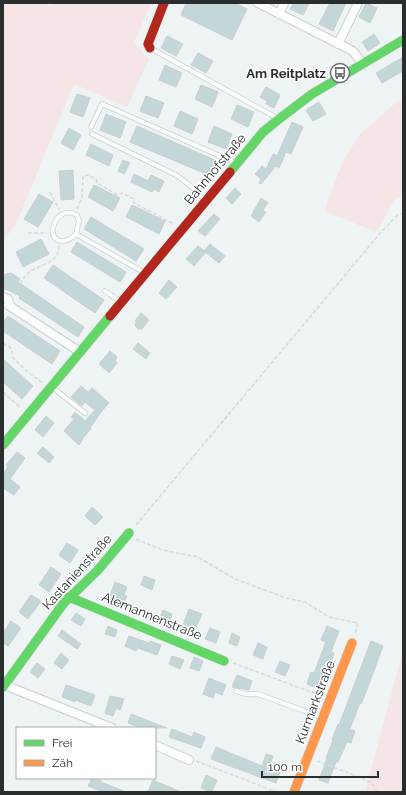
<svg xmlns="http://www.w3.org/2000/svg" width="406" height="795" font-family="Raleway,sans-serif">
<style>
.green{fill:#f6e5e7}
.building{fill:#c3d7d9;stroke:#cacece}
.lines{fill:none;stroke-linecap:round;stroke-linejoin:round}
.lane-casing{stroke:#ccd0d0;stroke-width:5.5}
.street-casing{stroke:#ccd0d0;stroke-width:10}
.fast-casing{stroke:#ccd0d0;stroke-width:10}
.slow-casing{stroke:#ccd0d0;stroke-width:10}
.jam-casing{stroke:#ccd0d0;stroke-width:10}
.path{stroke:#d8dada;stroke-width:1.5;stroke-dasharray:4 2;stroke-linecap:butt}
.lane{stroke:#fcfdfd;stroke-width:4}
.street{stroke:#fcfdfd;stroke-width:8}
.fast{stroke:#63d668;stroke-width:9}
.slow{stroke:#ff974d;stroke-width:9}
.jam{stroke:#b3261e;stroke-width:9}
.labels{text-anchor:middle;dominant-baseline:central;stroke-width:3;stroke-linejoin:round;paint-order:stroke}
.poi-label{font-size:13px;font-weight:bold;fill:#2b2e2f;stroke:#fff;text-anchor:end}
.street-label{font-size:13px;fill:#2b2e2f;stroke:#fff}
</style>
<rect width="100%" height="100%" fill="#eef3f3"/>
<path class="green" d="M3 3H42L52 6 53 3H151L134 43 149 59 127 107 74 84 16 224 3 241Z
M399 100 403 102V196L394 200 383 222 376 232 324 211 343 161 360 134Z
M402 654 403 655V792H365Z"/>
<path class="building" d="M186 3H235L247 9 232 40 181 15Z
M294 3H309L303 15 290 9Z
M330 3H346L333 31 319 24Z
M366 3 377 8 370 23 359 17Z
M374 34 380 43 368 51 362 42Z
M167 36 183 44 176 56 161 48Z
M198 53 213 61 206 73 191 65Z
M403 57V71L382 83 376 73Z
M165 65 182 73 176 87 159 80Z
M201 85 218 92 212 107 195 99Z
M266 87 280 95 274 108 266 104 267 101 260 97Z
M77 94 90 98 83 117 70 112Z
M146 96 164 103 158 118 140 111Z
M319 102 326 114 313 121 306 110Z
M237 105 254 112 248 127 231 119Z
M180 111 198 119 192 134 174 126Z
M106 114 126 122 120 138 100 130Z
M292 122 303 127 291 154 286 152 279 168 276 166 261 184 259 183 261 179 255 174 262 166 266 169 273 154 277 156Z
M137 126 217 161 211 176 130 142Z
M214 126 232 134 226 149 208 142Z
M69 128 81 135 73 150 61 143Z
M91 144 113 155 109 166 86 155Z
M123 160 130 163 124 174 118 171Z
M73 170 74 199 61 200 59 171Z
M134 174 148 181 151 175 164 181 159 192 154 189 152 192 131 182Z
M94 185 120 198 113 211 88 197Z
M235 188 241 194 232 204 226 198Z
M39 194 53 202 38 227 24 219Z
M261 198 268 203 263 210 266 212 259 222 251 216Z
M132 205 165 221 159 234 126 217Z
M214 214 220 219 205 236 198 231Z
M91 217 144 249 136 261 84 229Z
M41 239 49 254 23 267 16 252Z
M77 242 126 272 120 282 71 252Z
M210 244 225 256 219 263 204 251Z
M198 246 206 252 194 266 186 259Z
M53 265 104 300 95 313 44 278Z
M11 273 20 279 18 282 84 327 78 337 19 298 20 296 6 289 3 290V275Z
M169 280 177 287 166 299 159 293Z
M141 313 149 320 142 329H138L136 327 135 324 137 322 135 321Z
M8 316 60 351 52 364 3 331V323Z
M138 343 150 353 146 359 133 349Z
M110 351 117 357 115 361 117 363 109 373 99 364Z
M3 359 33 386 22 399 3 382Z
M81 386 88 392 92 388 109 403 101 412 90 428 91 429 82 439H83L79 445 64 431 74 419 71 417 75 412 85 421 95 410 85 402 82 406 71 397Z
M46 416 54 423 43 437 35 430Z
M43 447 54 457 49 463 37 453Z
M17 452 25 458 10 479 20 487 14 495 3 488V474L8 467 6 465Z
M92 507 103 517 95 525 85 516Z
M67 543 78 550 70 563 59 555Z
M51 567 61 574 49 592 39 585Z
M144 576 155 580 152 590 141 585Z
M115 582 127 587 124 595 127 596 122 607 108 601Z
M31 595 41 601 28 619 19 612Z
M189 609 202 614 195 630 183 625Z
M163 610 172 614 169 623 159 620Z
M76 613 85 619 81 626 71 620Z
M11 621 21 628 8 646 3 643V633Z
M108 626 117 630 115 637 105 634Z
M327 626 339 631 331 652 334 653 329 668 326 667 318 689 307 684 311 672 314 673 326 642 321 640Z
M210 628 220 632 216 643 205 639Z
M62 630 81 644 77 649 58 636Z
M232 633 240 637 237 646 229 643Z
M129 636 149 643 150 641 161 645 157 655 138 648 136 651 125 646Z
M371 641 383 646 366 692 361 704 360 703 350 729 355 731 351 743 347 742 338 762H336L328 783 319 780 327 758H326L333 740H332L338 724 339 725Z
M258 643 267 647 263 659 253 655Z
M61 653 69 660 62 669 54 663Z
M172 656 184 660 180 669 169 664Z
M194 657 203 661 199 671 190 668Z
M280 661 290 665 285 676 275 672Z
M37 663 45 669 38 678 30 672Z
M237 675 252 681 249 690 232 687Z
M209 678 226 685 222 695 215 692 213 698 203 694Z
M66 685 95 695 91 706 75 700V702L62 697Z
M110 696 124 699 120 710 116 708 113 716 105 713Z
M131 714 167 728H142L128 723Z
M172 729 192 737 194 732 205 737 201 748 169 737Z
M216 747 262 766 266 754 273 756 269 768 280 772 276 783 211 759Z
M206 775 217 780 212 792 201 788Z
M92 778 101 781V782L126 792H103L88 786Z
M153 780 181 792H148Z"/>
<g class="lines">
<defs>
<path id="lane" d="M152 49 277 118
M91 127 102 104 236 163
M92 134 176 175 188 184 205 200
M76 234C72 238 67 241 62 241 43 240 56 203 77 215L79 221 76 234 145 273
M105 291 121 302
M52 387 85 413
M236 691 246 694H258L321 717"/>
<path id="street" d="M258 3 353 51 363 65
M279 14 284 3
M338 44 358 3
M3 297 8 299 9 302 8 305
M8 305 80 352
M5 684 12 688 112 728
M155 745 189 760"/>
<path id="fast" d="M230 172 263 132 279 119 312 94 403 40
M3 445 110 316
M69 597 224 661
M3 687 63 604 98 570 129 533"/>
<path id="slow" d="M294 792 352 643"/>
<path id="jam" d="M150 48 148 44 164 3
M110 316 230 172"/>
</defs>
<use href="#lane" class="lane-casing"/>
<use href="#street" class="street-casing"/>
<use href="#fast" class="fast-casing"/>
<use href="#slow" class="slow-casing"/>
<use href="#jam" class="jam-casing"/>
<path class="path" d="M50 192 59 209
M77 209 82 198 83 176 88 175 96 179 97 183 118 195 122 193 134 199V203L174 224
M28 233H47
M15 295C19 287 22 279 28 273 40 263 59 265 59 245
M3 343 11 348 13 358 29 373 43 383
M3 392 21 408
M136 525 382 231 398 215 403 213
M136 539 162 550 198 557 235 579 286 598 305 602 329 617 358 623 355 634
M233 663 322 696
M196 761 277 792
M317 761 359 777 372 783 377 792"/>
<use href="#lane" class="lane"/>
<use href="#street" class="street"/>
<use href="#fast" class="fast"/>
<use href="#slow" class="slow"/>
<use href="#jam" class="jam"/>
</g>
<defs>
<symbol id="bus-ring" viewBox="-11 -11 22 22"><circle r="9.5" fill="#fff" stroke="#6f7374" stroke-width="1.5"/><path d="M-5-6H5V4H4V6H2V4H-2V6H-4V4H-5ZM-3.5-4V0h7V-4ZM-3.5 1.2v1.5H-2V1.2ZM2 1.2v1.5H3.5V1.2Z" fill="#6f7374"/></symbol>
</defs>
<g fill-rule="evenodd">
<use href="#bus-ring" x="329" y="62" width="22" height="22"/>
</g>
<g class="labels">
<g class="poi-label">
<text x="326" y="73">Am Reitplatz</text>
</g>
<g class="street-label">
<text transform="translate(215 169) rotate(-50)">Bahnhofstraße</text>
<text transform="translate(77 572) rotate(-48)">Kastanienstraße</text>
<text transform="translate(152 616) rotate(22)">Alemannenstraße</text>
<text transform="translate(315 702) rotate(-69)">Kurmarkstraße</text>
</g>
</g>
<rect width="406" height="795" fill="none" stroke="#2b2e2f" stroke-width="8"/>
<rect x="16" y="727" width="140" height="52" fill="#ffffff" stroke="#aaabac"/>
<rect x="24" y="740" width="20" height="6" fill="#63d668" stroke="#aaabac"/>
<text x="52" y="747" font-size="12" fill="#2b2e2f">Frei</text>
<rect x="24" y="760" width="20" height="6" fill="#ff974d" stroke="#aaabac"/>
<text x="52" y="767" font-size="12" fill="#2b2e2f">Zäh</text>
<path d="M262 771v6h116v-6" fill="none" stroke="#2b2e2f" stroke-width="2"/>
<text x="268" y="771" font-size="12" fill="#2b2e2f" stroke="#ffffff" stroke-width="3" paint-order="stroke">100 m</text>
</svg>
